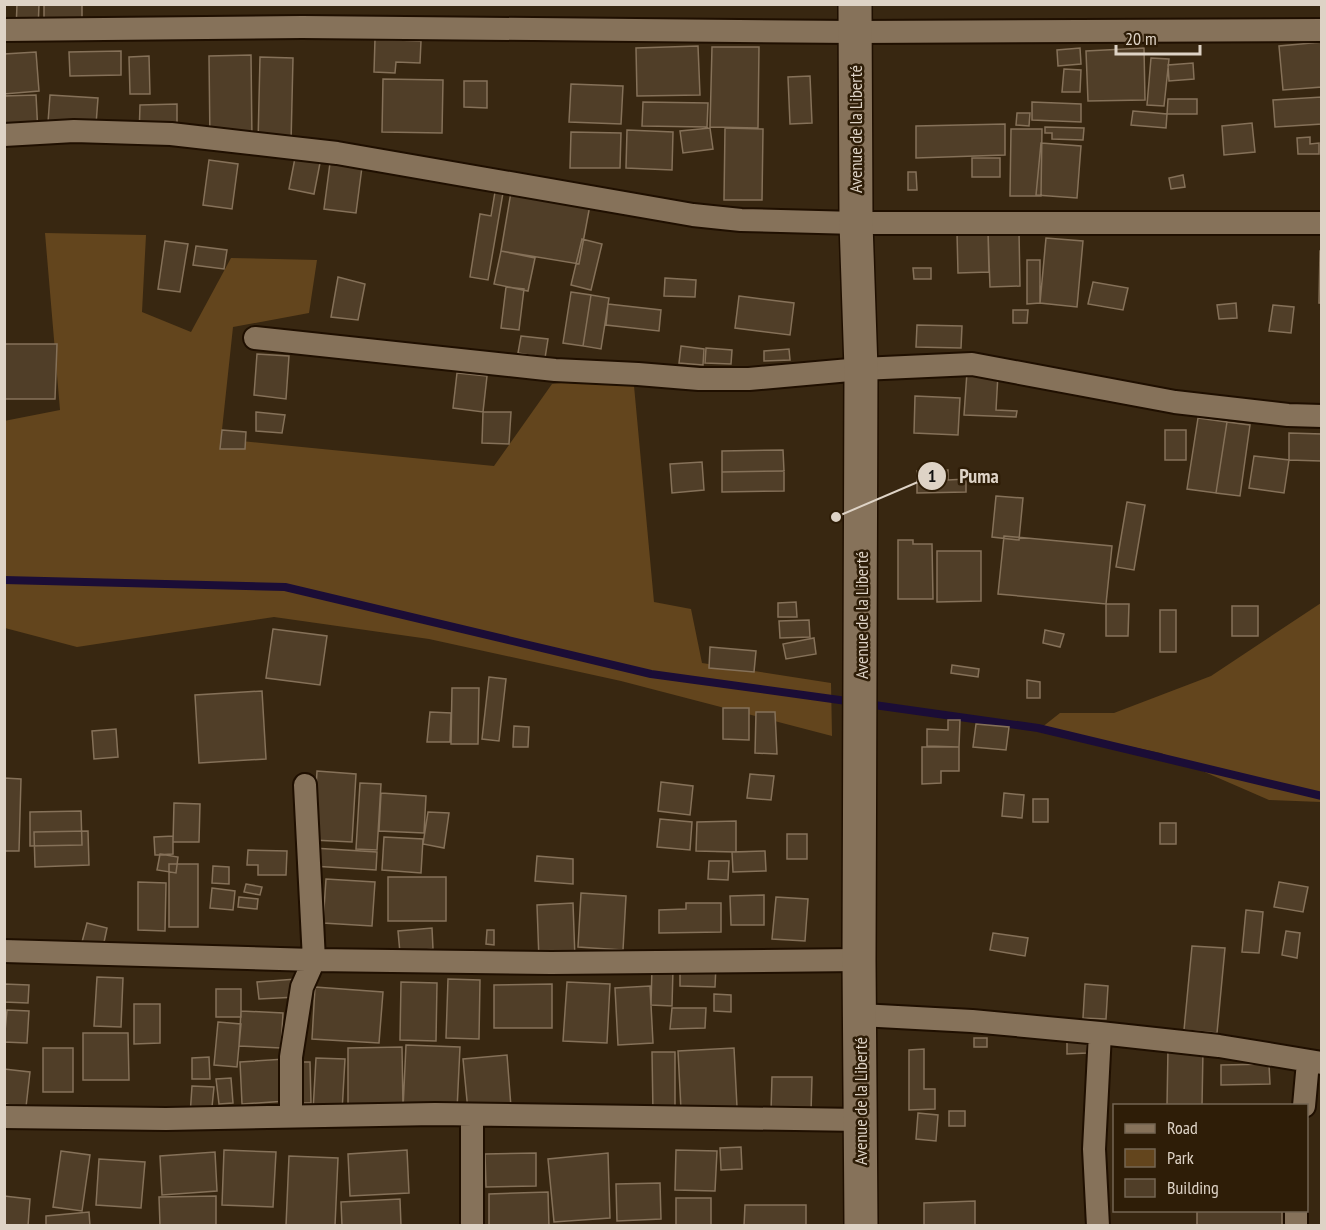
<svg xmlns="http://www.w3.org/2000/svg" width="1326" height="1230" font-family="'PT Sans Narrow',sans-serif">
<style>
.green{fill:#63451d}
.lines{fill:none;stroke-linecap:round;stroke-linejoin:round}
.stream{stroke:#1b0d36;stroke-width:8}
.building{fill:#503e28;stroke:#857159;stroke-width:1.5}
.street-casing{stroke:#1f0f00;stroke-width:26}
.secondary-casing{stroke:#1f0f00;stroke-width:36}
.street{stroke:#86725a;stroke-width:22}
.secondary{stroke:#86725a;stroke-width:33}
.labels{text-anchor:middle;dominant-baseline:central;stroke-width:5;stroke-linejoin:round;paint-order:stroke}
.street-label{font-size:18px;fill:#ded3c6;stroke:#2e1d07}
.leader{fill:none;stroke:#ded3c6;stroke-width:2}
.callout-dot{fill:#ded3c6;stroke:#2e1d07;stroke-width:2}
.mark-label{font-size:18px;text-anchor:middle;font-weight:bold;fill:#111}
.callout-label{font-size:20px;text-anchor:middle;font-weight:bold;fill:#ded3c6;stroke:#2e1d07;stroke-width:5;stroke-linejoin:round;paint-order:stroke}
</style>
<rect width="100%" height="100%" fill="#382711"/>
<path class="green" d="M45 233 146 235 142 312 191 332 231 258 317 260 309 313 233 327 221 439 494 466 552 384 633 375 654 602 691 609 702 663 831 683 832 736 621 681 429 639 274 617 77 647 5 628 4 421 60 410Z
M1321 603V802L1269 800 1161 753 1041 728 1060 713H1114L1211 676Z"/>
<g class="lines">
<path class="stream" d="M4 580 285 587 651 674 854 702
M867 704 1038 728 1322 796"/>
</g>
<path class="building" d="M17 4H39L38 31 16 30Z
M44 4H82V27H44Z
M375 39 421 41 420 63 396 62 395 73 374 72Z
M1322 42V87L1283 90 1279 46Z
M698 46 700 95 637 96 636 48Z
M712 47H759L758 128 710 127Z
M1080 48 1081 64 1058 66 1057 50Z
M1144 48 1145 100 1088 101 1086 51Z
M121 51V75L70 76 69 52Z
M36 52 39 91 4 94V54Z
M251 55 252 142 210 143 209 56Z
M149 56 150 94H130L129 57Z
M260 57 293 58 291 143H258Z
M1151 58 1169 59 1164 106 1147 105Z
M1193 63 1194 79 1169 81 1168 65Z
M1064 69 1081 70 1080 92H1062Z
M810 76 812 123 790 124 788 77Z
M383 79 443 80 442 133 382 132Z
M464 81H487V108L464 107Z
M571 84 623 86 621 124 569 122Z
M36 95 38 133 4 135V96Z
M50 95 98 98 95 138 47 136Z
M1322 97V124L1275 127 1273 100Z
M1168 99H1197V114H1167Z
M643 102 708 103 707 127 642 126Z
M1032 102 1081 104V122L1032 120Z
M177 104V138H139L140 105Z
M1133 111 1167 114 1166 128 1131 125Z
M1017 113H1030L1029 126 1016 125Z
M1252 123 1255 152 1224 155 1222 126Z
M1005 124V155L916 158V126Z
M1045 127 1084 128 1083 140 1052 139V133H1045Z
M710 128 713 149 683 153 680 131Z
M725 128 763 129 762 200H724Z
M1011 129H1042L1041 196H1010Z
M627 130 673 132 672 170 626 168Z
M571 132 621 133 620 168H570Z
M1310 137V144L1319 143V154H1298L1297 138Z
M1041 143 1081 146 1077 198 1036 195Z
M295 158 320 163 314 194 289 189Z
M972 158H1000V177H972Z
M209 160 238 164 232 209 203 205Z
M330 163 362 167 356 213 324 209Z
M908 172H916L917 190H908Z
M1183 175 1185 187 1171 189 1169 178Z
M495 192 503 193 488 280 470 277 480 214 491 216Z
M511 192 590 205 579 264 501 251Z
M1019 231 1020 286 990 287 988 232Z
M988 232 989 272 958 273 957 233Z
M1046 238 1083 241 1077 307 1040 303Z
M582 239 602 244 591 290 571 285Z
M165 241 188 244 180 292 158 289Z
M196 246 227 250 224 269 193 265Z
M501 251 535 258 528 291 494 284Z
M1320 251H1322V303H1319Z
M1027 260H1040V303L1027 304Z
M913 268H931V279H914Z
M338 277 365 284 358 320 331 317Z
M665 278 696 280 695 297 664 296Z
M1093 282 1128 288 1123 310 1088 304Z
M506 287 524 289 519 330 501 328Z
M571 292 591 295 583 346 563 343Z
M591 295 609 298 601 349 583 346Z
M739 296 794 303 790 335 735 328Z
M1236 303 1237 318 1219 319 1217 305Z
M608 304 661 310 659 331 606 325Z
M1273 305 1294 307 1291 333 1269 331Z
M1013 310H1028L1027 323H1013Z
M917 325 962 326 961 348 916 347Z
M521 336 548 339 545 358 518 353Z
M4 344H57L55 399H4Z
M681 346 704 349 703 365 679 363Z
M706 348 732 350 731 364 705 363Z
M789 349 790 360 764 361V351Z
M257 354 289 356 286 399 254 395Z
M967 372 998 374 996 410 1017 411 1016 417 964 415Z
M457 373 487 376 483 412 453 408Z
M915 396 960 398 958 435 914 433Z
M256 412 285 415 282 433 256 431Z
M483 412H511L509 444 482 443Z
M1198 418 1227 422 1216 493 1187 489Z
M1227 422 1250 425 1240 496 1216 493Z
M222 430 246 432 245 449H220Z
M1165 430H1186V460H1165Z
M1289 433 1322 434 1321 461 1289 460Z
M783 450 784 471 722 472V451Z
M1254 456 1289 460 1284 493 1249 488Z
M702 462 704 490 672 493 670 464Z
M948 470V480L966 479V492L917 493V471Z
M784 471V491L722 492V472Z
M996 496 1023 498 1019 540 992 537Z
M1127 502 1145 505 1134 570 1116 567Z
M1004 536 1112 546 1106 604 998 594Z
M898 540H913V544H932L933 599H898Z
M937 551H981V601L937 602Z
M796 602 797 617H778V603Z
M1106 604H1129L1128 636H1106Z
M1232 606H1258V636H1232Z
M1160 610H1176V652H1160Z
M809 620 810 637 780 638 779 621Z
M273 629 327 636 320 685 266 678Z
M1045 630 1064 634 1060 647 1043 643Z
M814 638 816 654 786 659 783 644Z
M710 647 756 651 754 672 709 668Z
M952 665 979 669 978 677 951 673Z
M489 677 506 679 499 741 482 739Z
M1027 680 1040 682V698H1027Z
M452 688H479L478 744H451Z
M262 691 266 759 199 763 195 695Z
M723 708H749V740L723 739Z
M430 712 451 713 450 742H427Z
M756 712H775L777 754 755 753Z
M948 720H960L959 747 927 746V729L948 730Z
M976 724 1009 727 1006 750 973 747Z
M514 726 529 727 528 747H513Z
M116 729 118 757 94 759 92 731Z
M922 747H959V771H941V783L922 784Z
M317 771 356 774 352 842 313 840Z
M750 774 774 776 771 800 747 798Z
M4 778 21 779 19 851H4Z
M661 782 693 786 690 815 658 811Z
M360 783 381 784 377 850 356 849Z
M381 793 426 796 424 833 379 831Z
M1004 793 1024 795 1022 818 1002 816Z
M1033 799H1048V822H1033Z
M174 803 200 804 199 842H173Z
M81 811 82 845 30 846V812Z
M428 812 449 813 444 848 423 844Z
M660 819 692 822 690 850 657 847Z
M736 821V852L696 851 697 822Z
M1160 823H1176V844H1160Z
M88 831 89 865 35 867 34 832Z
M787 834H807V859H787Z
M173 836V854L155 855 154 837Z
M384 837 423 839 421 873 382 870Z
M313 848 377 852 376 870 312 866Z
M248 850 287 851 286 875H258V865H247Z
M765 851 766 871 733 872 732 852Z
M160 854 178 857 176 873 157 870Z
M537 856 573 859V884L535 881Z
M709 861H729L728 880 708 879Z
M169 864H198V927H169Z
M213 866 229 867V884L212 883Z
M388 877H446V921H388Z
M326 879 375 882 372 926 323 923Z
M138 882 166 883 165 931 138 930Z
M1279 882 1308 887 1303 912 1274 907Z
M246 884 262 887 260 895 244 892Z
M212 888 235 891 233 910 210 908Z
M581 893 626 896 623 950 578 947Z
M764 895V925H731L730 896Z
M239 897 258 899 257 909 238 907Z
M776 897 808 899 805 941 772 939Z
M573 903 575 959 539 960 537 905Z
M686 903H721V932L659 933V910L686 909Z
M1246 910 1263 912 1259 953 1242 952Z
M87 923 107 928 103 947 82 942Z
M432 928 433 949 400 953 398 931Z
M487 930H494V945L486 944Z
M1286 931 1300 933 1297 958 1282 955Z
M993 933 1028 938 1025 956 990 950Z
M1192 946 1225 948 1217 1033 1184 1030Z
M680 965H716L715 987 680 986Z
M652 967 673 969 672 1006 651 1005Z
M97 977 123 978 121 1027 94 1026Z
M296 979 297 997 259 999 257 982Z
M448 979 480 980 479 1039 446 1038Z
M401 982 437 983 436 1041 400 1040Z
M567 982 610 984 607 1043 563 1041Z
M4 984 29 985 28 1003 4 1002Z
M552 984V1028H494V985Z
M1085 984 1108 986 1106 1019 1083 1018Z
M650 986 653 1043 618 1045 615 988Z
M315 987 383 992 379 1043 312 1039Z
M216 989H241V1017H216Z
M714 994 731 995V1012L714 1011Z
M134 1004H160V1043L134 1044Z
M672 1008H706L705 1028 670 1029Z
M7 1010 29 1011 27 1043 4 1042Z
M241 1011 283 1013 281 1048 239 1046Z
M218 1022 241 1024 237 1067 214 1065Z
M83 1033H128L129 1080H83Z
M974 1038H987V1047H974Z
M1067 1042H1087V1053L1067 1054Z
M406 1045 460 1047 457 1110 403 1109Z
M402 1047 403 1109 348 1110V1048Z
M43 1048H73V1092H43Z
M734 1048 737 1107 681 1110 678 1051Z
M1168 1048 1203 1049 1202 1106H1167Z
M924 1049V1089H935V1109L909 1110V1050Z
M652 1052H675V1115H653Z
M507 1055 511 1107 468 1111 463 1059Z
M209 1057 210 1079H192V1058Z
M316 1058 345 1059 342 1112 313 1111Z
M285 1059 287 1101 242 1104 240 1062Z
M294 1062H310L311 1103H295Z
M1269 1064 1270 1084 1221 1085V1065Z
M4 1069 30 1072 26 1107 4 1104Z
M772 1077H812L811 1112 771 1111Z
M231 1078 233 1103 219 1104 216 1079Z
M192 1086 214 1087 211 1117 190 1116Z
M949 1111H965V1126H949Z
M918 1113 938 1115 936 1141 916 1139Z
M741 1147 742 1169 721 1170 720 1148Z
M224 1150 276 1152 273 1207 222 1205Z
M407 1150 409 1193 350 1196 348 1154Z
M676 1150 717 1151 715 1191 675 1190Z
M61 1151 90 1155 82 1211 53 1207Z
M215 1152 217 1191 162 1195 160 1156Z
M536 1153V1186L486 1187 485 1154Z
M608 1153 610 1218 554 1222 548 1159Z
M289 1156 338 1158 335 1226H286Z
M99 1159 145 1162 141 1208 96 1205Z
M660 1183 661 1219 617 1221 616 1184Z
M548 1192 549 1226H489V1194Z
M4 1196 30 1199 28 1226H4Z
M216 1196V1226H160L159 1197Z
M676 1198H711V1226H676Z
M400 1199 401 1226H342L341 1202Z
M975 1201V1226H924V1203Z
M745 1205H806V1226H744Z
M1197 1210H1282V1226H1197Z
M89 1212 90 1226H46V1216Z"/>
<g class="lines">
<defs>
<path id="street" d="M4 30 302 27 854 32 1322 30
M4 135 74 131 171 134 337 153 693 215 741 220 856 223H1322
M255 338 555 370 638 374 699 379H749L861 369 972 364 1175 402 1288 415 1322 416
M4 951 314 960 551 963 859 960
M860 1015 972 1021 1100 1033 1219 1046 1322 1063
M1304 1106 1308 1062
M291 1116V1057L302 987 314 960 305 785
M4 1117 166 1119 435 1114 861 1120
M1296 1210V1226
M472 1226V1115
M1098 1226 1094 1149 1100 1033"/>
<path id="secondary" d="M855 4 856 223 861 369 859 960 861 1226"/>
</defs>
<use href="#street" class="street-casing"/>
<use href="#secondary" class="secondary-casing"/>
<use href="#street" class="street"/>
<use href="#secondary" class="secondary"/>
</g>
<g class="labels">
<g class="street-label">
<text transform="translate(855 129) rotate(-90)">Avenue de la Liberté</text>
<text transform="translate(861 615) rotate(-90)">Avenue de la Liberté</text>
<text transform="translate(860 1101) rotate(-90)">Avenue de la Liberté</text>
</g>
</g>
<path class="leader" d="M836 517L932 476"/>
<g class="callout-dot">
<circle cx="836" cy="517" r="6"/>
<circle cx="932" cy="476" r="15"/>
</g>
<g class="mark-label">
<text x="932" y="482">1</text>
</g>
<g class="callout-label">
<text x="979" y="483">Puma</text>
</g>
<rect width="1326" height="1230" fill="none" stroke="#ded3c6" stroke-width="12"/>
<rect x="1113" y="1104" width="195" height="108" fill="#2e1d07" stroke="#746653" stroke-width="1.5"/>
<rect x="1125" y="1124" width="30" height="9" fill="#86725a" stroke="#746653" stroke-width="1.5"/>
<text x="1167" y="1134" font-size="18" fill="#ded3c6">Road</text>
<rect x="1125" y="1149" width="30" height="18" fill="#63451d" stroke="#746653" stroke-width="1.5"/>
<text x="1167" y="1164" font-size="18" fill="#ded3c6">Park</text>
<rect x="1125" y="1179" width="30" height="18" fill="#503e28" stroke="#746653" stroke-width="1.5"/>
<text x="1167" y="1194" font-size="18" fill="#ded3c6">Building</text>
<path d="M1116 45v9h84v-9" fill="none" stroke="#ded3c6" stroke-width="3"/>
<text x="1125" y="45" font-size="18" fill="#ded3c6" stroke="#2e1d07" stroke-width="4.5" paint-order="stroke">20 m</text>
</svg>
